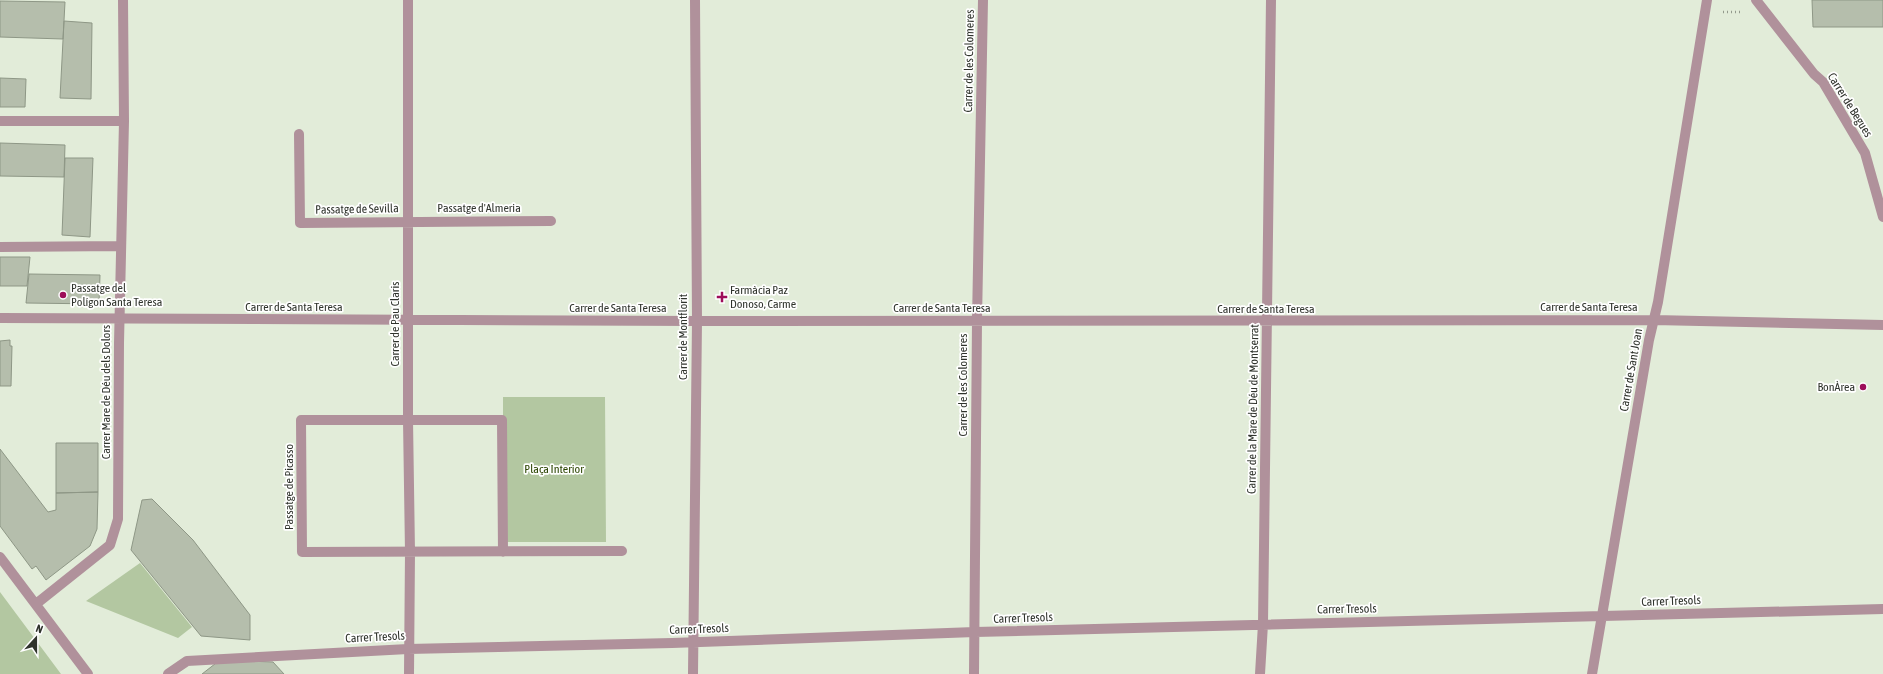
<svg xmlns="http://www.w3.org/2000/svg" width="1883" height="674" font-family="'Asap Condensed',sans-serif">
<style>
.green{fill:#b3c7a1}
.building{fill:#b5beac;stroke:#8e9786}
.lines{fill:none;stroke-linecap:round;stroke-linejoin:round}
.path{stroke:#939a8d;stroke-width:2.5;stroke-dasharray:1 3;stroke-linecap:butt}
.minor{stroke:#b0919b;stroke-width:10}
.poi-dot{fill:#9d0d5a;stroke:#fff;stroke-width:1.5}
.labels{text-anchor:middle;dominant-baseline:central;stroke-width:3.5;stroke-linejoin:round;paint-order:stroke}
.street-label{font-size:12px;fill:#2f332c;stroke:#fff}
.poi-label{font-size:12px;fill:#2f332c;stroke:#fff;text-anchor:start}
.park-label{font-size:12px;fill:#2b4501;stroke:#fff}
</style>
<rect width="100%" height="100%" fill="#e2ecd9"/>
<path class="green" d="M503 397H605L606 542H503Z
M140 563 192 627 178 638 86 601Z
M0 592 61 674H0Z"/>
<path class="building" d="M1812 0H1883V27H1813Z
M0 1 65 2 63 39 0 37Z
M64 21 92 23 91 99 60 98Z
M0 78 26 79 25 107H0Z
M0 143 65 145 64 177 0 176Z
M65 158H93L90 237 62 235Z
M0 257H30L27 286H0Z
M29 274 100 275 99 304 26 303Z
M10 340V346H12L11 386H0V341Z
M56 443H98V492L56 493Z
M0 449 48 512 56 510V493L98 492 97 529 90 546 46 580 36 566 32 569 0 526Z
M152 499 193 540 250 615V640L201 636 131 550 142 500Z
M220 660 273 662 284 674H202Z"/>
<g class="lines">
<path class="path" d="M1723 12H1740"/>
<path class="minor" d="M408 0V420L410 552 409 674
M1756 0 1814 74 1823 82 1865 153 1883 217
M0 121H124
M299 134 300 223 551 221
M0 247 121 246
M0 318 697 321 1654 320 1883 325
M503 552 502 420H301L302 552 622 551
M0 557 88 674
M36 604 110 545 118 519 119 343 124 121 123 0
M168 674 187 661 408 649 672 643 975 632 1883 609
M693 674 697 321 695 0
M974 674 977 321 983 0
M1260 674 1263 624 1271 0
M1592 674 1649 340 1658 302 1707 0"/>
</g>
<g class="poi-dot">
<circle cx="63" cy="295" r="4"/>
<path d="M720 291h4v4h4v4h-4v4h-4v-4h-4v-4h4z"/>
<circle cx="1863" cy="387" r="4"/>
</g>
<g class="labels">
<g class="street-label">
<text transform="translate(969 61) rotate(-89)">Carrer de les Colomeres</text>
<text transform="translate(1850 105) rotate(58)">Carrer de Begues</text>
<text x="479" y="208">Passatge d'Almeria</text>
<text transform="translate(357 209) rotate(-1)">Passatge de Sevilla</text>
<text x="294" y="307">Carrer de Santa Teresa</text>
<text x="1589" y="307">Carrer de Santa Teresa</text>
<text x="618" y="308">Carrer de Santa Teresa</text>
<text x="942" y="308">Carrer de Santa Teresa</text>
<text x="1266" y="309">Carrer de Santa Teresa</text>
<text transform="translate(395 324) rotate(-90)">Carrer de Pau Claris</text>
<text transform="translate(683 337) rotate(-90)">Carrer de Montflorit</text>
<text transform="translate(1631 370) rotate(-80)">Carrer de Sant Joan</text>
<text transform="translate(963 385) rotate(-90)">Carrer de les Colomeres</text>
<text transform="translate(106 392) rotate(-90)">Carrer Mare de Déu dels Dolors</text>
<text transform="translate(1253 409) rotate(-89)">Carrer de la Mare de Déu de Montserrat</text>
<text transform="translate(289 487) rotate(-90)">Passatge de Picasso</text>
<text transform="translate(1671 601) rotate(-2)">Carrer Tresols</text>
<text transform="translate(1347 609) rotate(-1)">Carrer Tresols</text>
<text transform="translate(1023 618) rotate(-2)">Carrer Tresols</text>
<text transform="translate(699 629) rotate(-2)">Carrer Tresols</text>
<text transform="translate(375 637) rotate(-3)">Carrer Tresols</text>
</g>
<g class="poi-label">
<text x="71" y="288">Passatge del<tspan x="71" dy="14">Polígon Santa Teresa</tspan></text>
<text x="730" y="290">Farmàcia Paz<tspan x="730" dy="14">Donoso, Carme</tspan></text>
<text x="1855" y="387" text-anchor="end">BonÀrea</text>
</g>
<g class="park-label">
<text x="554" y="469">Plaça Interior</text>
</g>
</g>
<g transform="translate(36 638) rotate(21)" stroke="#ffffff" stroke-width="3" paint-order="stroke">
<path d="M0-3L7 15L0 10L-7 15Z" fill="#2f332c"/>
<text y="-6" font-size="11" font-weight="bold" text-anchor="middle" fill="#2f332c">N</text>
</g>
</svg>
